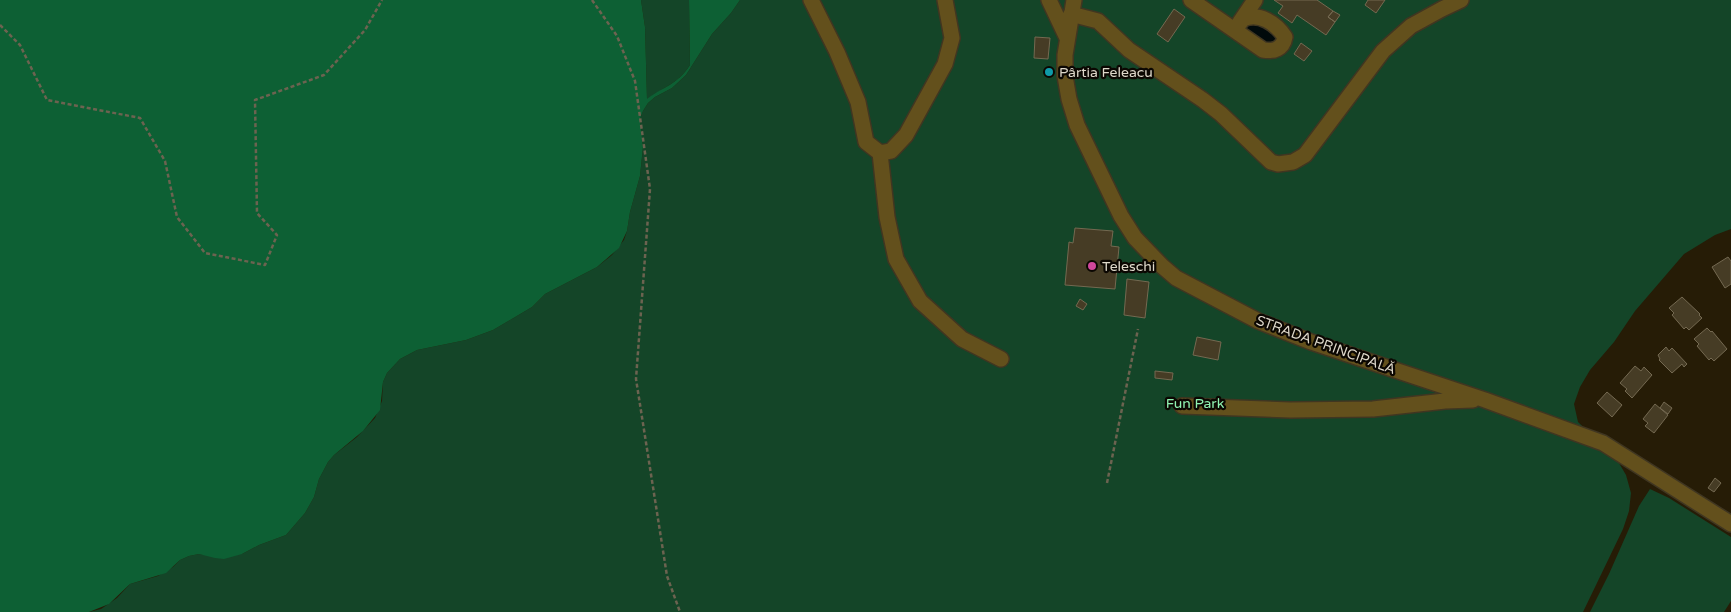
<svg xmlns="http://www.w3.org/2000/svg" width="1731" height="612" font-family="'Varela Round',sans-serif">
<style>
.green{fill:#144528}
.forest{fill:#0d6034}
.water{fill:#010a0b}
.building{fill:#463c25;stroke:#746951}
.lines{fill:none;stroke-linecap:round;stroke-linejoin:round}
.minor-casing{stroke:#403621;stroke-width:18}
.path{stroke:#6c6350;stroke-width:2.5;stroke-dasharray:4 2.5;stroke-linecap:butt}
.minor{stroke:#63501c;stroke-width:15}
.culture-dot{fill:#0f9aa8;stroke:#0b0702;stroke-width:2}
.hotel-dot{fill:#d1479c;stroke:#0b0702;stroke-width:2}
.labels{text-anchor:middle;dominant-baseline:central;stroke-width:4.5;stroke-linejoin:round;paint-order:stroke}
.poi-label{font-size:14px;fill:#ded8ca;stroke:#0b0702;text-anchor:start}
.street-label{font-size:14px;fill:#ded8ca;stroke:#0b0702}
.park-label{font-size:14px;fill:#90f4b2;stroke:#0b0702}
</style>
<rect width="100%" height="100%" fill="#261c06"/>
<path class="green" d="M641 0H689L690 65C676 86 665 85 647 100L645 27Z
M740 0H1731V229L1715 235 1684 254 1635 311 1614 342 1590 370 1580 387 1574 404 1578 422 1616 458 1626 475 1631 493 1629 511 1623 529 1583 612H89L101 609 117 598 130 584 158 576 173 567 180 560 189 556 199 554 206 555 242 554 259 545 286 535 305 513 314 497 319 479 328 462 334 455 357 437 375 418 382 401 383 382 387 373 400 359 417 350 466 340 493 330 532 307 545 294 597 267 612 255 624 240 627 231 630 212 640 176 643 147 640 119 643 111 648 103 655 97 672 88 686 75 712 34 731 13Z
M1650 489 1669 498 1731 537V601L1724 612H1590L1609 574 1639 506Z"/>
<path class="forest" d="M0 0H641L645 27 647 99C665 85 676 86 690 65L689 0H740L731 13 712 34 686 75 672 88 655 97 648 103 643 111 640 119 643 147 640 176 630 212 627 231 619 248 597 267 545 294 532 307 493 330 466 340 417 350 400 359 387 373 383 382 380 410 363 431 334 455 328 462 319 479 314 497 305 513 286 535 259 545 242 554 224 559 215 558 199 554 189 556 180 560 166 573 130 584 109 604 89 612H0Z"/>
<path class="water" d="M1250 23 1268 28 1278 39 1270 47 1247 30V27Z"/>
<path class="building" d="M1274 0H1317L1333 11 1328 17 1335 22 1326 35 1297 15 1292 23 1278 13 1283 6Z
M1368 0H1385L1376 13 1365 5Z
M1174 9 1185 17 1168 42 1157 34Z
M1333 11 1340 15 1335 22 1328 17Z
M1035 37 1050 38 1048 59 1034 58Z
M1301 43 1312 51 1304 61 1294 54Z
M1075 228 1113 231 1111 246 1119 247 1115 289 1065 285 1069 242 1073 243Z
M1728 257 1731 261V284L1725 288 1712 267Z
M1127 279 1149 282 1145 318 1124 315Z
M1682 297 1700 314 1699 315 1702 318 1689 330 1686 327 1684 329 1672 315 1674 313 1669 308Z
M1080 299 1087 304 1083 310 1076 306Z
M1707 328 1711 332 1712 331 1727 349 1714 361 1711 358 1709 360 1697 346 1699 344 1694 339Z
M1197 337 1221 342 1218 360 1193 355Z
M1666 347 1669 351 1672 348 1687 364 1684 367 1682 364 1672 373 1659 360 1660 359 1658 355Z
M1635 366 1641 371 1644 367 1652 375 1632 398 1625 391 1627 389 1620 383Z
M1155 371 1173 373 1172 380 1155 378Z
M1607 392 1622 405 1612 417 1597 403Z
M1664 402 1672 408 1668 414 1660 408Z
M1655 404 1668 415 1654 433 1645 426 1648 423 1643 419Z
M1715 478 1721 483 1714 492 1708 488Z"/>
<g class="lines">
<defs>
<path id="minor" d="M811 0 837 52 858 102 866 142 880 153 891 151 906 135 945 64 952 38 945 0
M1049 0 1067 38
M1074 0 1065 55V76L1069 99 1077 125 1121 216 1135 238 1162 266 1176 278 1258 321 1311 342 1485 400 1603 443 1731 524
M1191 0 1263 50C1274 52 1283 49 1285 37 1276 23 1259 12 1243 19L1235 29
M1071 14 1098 21 1129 50 1203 100 1221 114 1271 162 1278 164 1293 162 1305 155 1383 51 1411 26 1442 9 1461 0
M1240 22 1255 0
M880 153 887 217 896 259 920 301 962 339 1001 359
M1182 406 1290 410 1373 409 1445 401 1473 400"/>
</defs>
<use href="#minor" class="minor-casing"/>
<path class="path" d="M592 0 617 36 635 81 650 189 636 379 667 576 680 612
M0 25 20 45 47 100 140 118 165 161 177 217 205 253 265 265 277 235 257 213 255 100 324 75 365 30 382 0
M1107 483 1138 329"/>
<use href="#minor" class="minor"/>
</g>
<circle class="culture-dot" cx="1049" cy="72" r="5"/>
<circle class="hotel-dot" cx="1092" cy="266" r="5"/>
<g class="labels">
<g class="poi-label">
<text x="1059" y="72">Pârtia Feleacu</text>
<text x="1102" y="266">Teleschi</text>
</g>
<g class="street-label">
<text transform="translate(1326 345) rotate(20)">STRADA PRINCIPALĂ</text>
</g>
<g class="park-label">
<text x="1195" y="403">Fun Park</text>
</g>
</g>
</svg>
